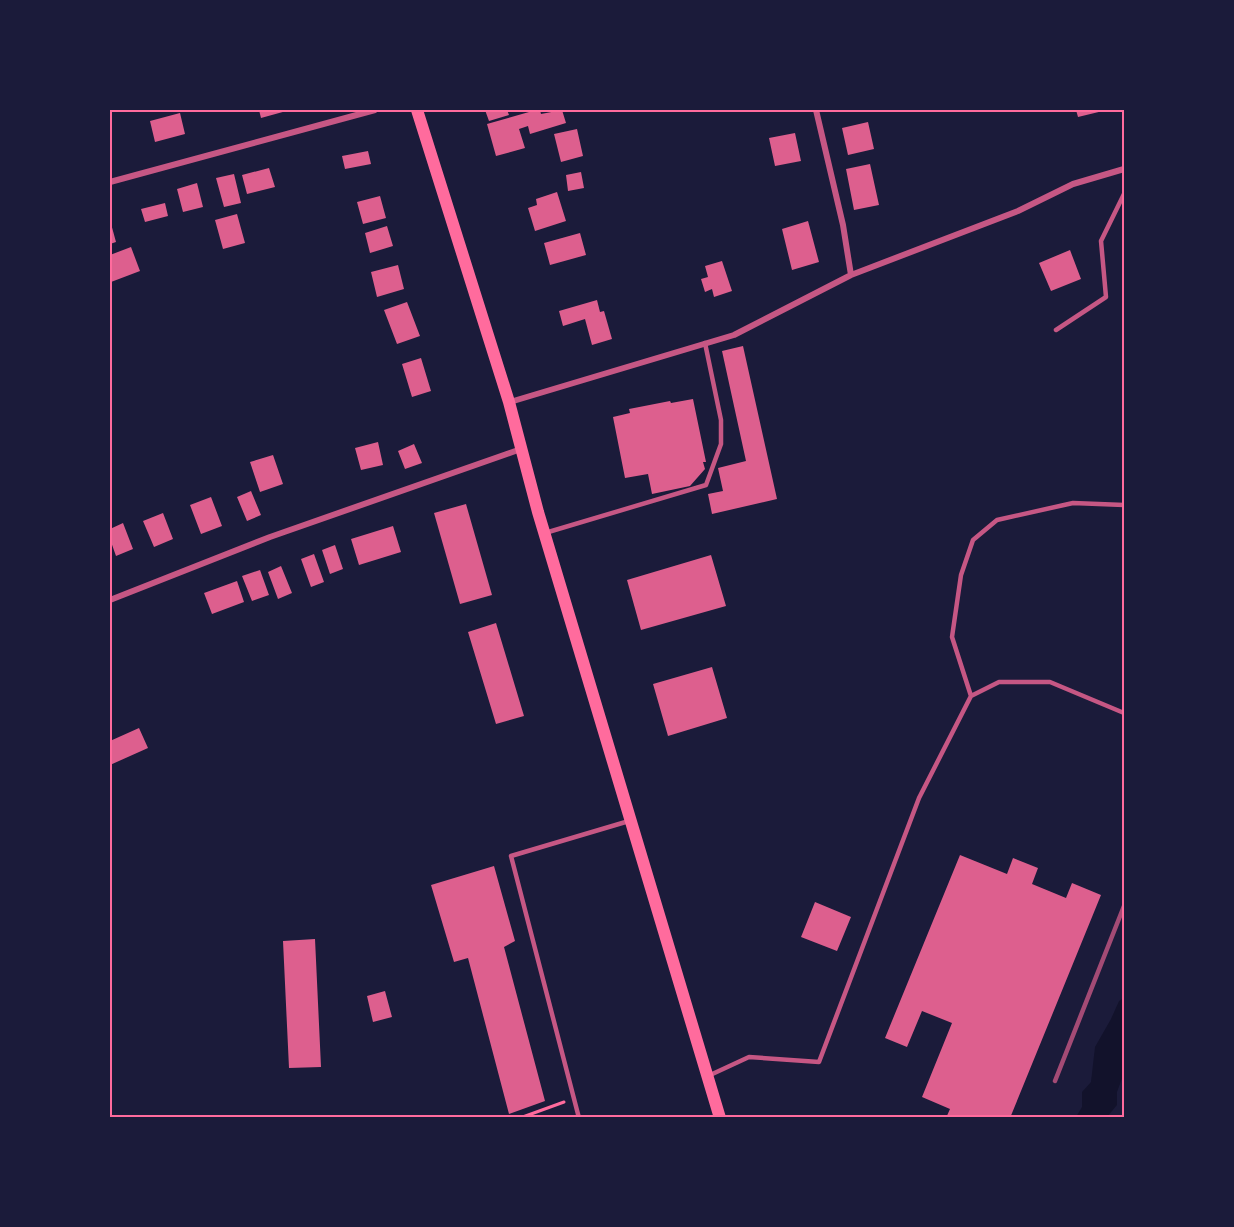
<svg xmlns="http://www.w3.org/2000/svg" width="1234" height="1227" font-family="Inter,sans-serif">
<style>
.water{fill:#12122b}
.building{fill:#dd5f8e}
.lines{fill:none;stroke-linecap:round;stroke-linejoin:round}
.path{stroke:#ff6b9d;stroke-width:3}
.service{stroke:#c65784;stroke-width:4.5}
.minor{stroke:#c65784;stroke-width:6}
.secondary{stroke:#ff6b9d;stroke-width:12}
.rail{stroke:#a44b75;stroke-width:4.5}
.neatline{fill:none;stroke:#ff6b9d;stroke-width:2}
</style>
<rect width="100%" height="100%" fill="#1b1b3a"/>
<path class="water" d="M1124 998V1073L1117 1092V1105L1107 1117H1076L1082 1107V1092L1091 1082 1095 1047 1111 1019 1119 1001Z"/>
<path class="building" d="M259 110H290L261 118Z
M485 110H507L509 115 489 121Z
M536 110H540L541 114 562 110 566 123 530 134 528 126 519 129 525 148 496 156 487 124Z
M1076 110H1107L1078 117Z
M180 113 185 134 155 142 150 121Z
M868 122 874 149 848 155 842 128Z
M577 129 583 156 561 162 554 134Z
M795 133 801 161 775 166 769 138Z
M368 151 371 164 345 169 342 156Z
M870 164 879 205 854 210 846 169Z
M269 168 275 187 247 194 242 175Z
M581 172 584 188 568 191 566 175Z
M234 174 241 203 224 207 216 178Z
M197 183 203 207 183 212 177 189Z
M557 192 566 221 535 231 528 208 537 205 536 199Z
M380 196 386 218 363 224 357 202Z
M165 203 168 216 145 222 141 209Z
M237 214 245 243 223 249 215 220Z
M110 220 116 242 110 244Z
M808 221 819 262 792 270 782 229Z
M387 226 393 246 370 253 365 233Z
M580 233 586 255 550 265 544 243Z
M131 247 140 271 111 282 110 255Z
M1070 250 1081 279 1051 291 1039 263Z
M722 261 732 291 714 297 712 289 705 292 701 279 708 277 705 266Z
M398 265 404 289 377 297 371 272Z
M597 300 600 312 604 311 612 339 592 345 585 319 563 326 559 311Z
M407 302 420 336 397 344 384 310Z
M743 346 777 499 712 514 708 494 723 491 718 468 746 461 722 351Z
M421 358 431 391 412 397 402 364Z
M693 399 706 462H703L705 469 690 486 652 494 648 474 625 478 613 417 630 413 629 409 670 401 671 403Z
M378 442 383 465 361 470 355 448Z
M414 444 422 463 405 469 398 451Z
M273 455 283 484 260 492 250 462Z
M251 491 261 515 247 521 237 497Z
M211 497 222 526 201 534 190 505Z
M466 504 492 595 460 604 434 513Z
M163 513 173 539 154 547 143 521Z
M123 523 133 549 116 556 110 539V529Z
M393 526 401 552 359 565 351 539Z
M335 545 343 569 330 574 322 550Z
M314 554 324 582 311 587 301 559Z
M711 555 726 606 641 630 627 580Z
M281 566 292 593 278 599 268 572Z
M260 570 269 595 252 601 242 576Z
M237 581 244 602 212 614 204 593Z
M496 623 524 716 496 724 468 632Z
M712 667 727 718 668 736 653 684Z
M139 728 148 748 110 765V741Z
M960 855 1007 874 1013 858 1038 868 1032 884 1066 898 1072 883 1101 895 1010 1118H946L950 1109 922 1097 952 1023 922 1011 907 1047 885 1038Z
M494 866 515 941 504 947 545 1101 509 1114 468 958 454 962 431 885Z
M815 902 851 917 837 951 801 937Z
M315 939 321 1067 289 1068 283 941Z
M385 991 392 1017 373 1022 367 996Z"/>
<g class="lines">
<path class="path" d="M520 1118 564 1102"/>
<path class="service" d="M1056 330 1106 297 1101 241 1124 194
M545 533 706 485 721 444V420L705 343
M971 696 952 637 961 575 973 540 997 520 1073 503 1124 505
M708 1076 749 1057 819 1062 919 798 971 696 999 682H1050L1124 713
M579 1118 511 856 629 821"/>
<path class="minor" d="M816 110 843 225 851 275
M110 182 375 110
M510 402 734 335 851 275 1018 211 1073 184 1124 169
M110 600 270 537 521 449"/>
<path class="secondary" d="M417 110 509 402 538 512 720 1118"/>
<path class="rail" d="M1055 1081 1124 906"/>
</g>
<rect width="1234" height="1227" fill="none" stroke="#1b1b3a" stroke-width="222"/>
<rect x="111" y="111" width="1012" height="1005" class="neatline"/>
</svg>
